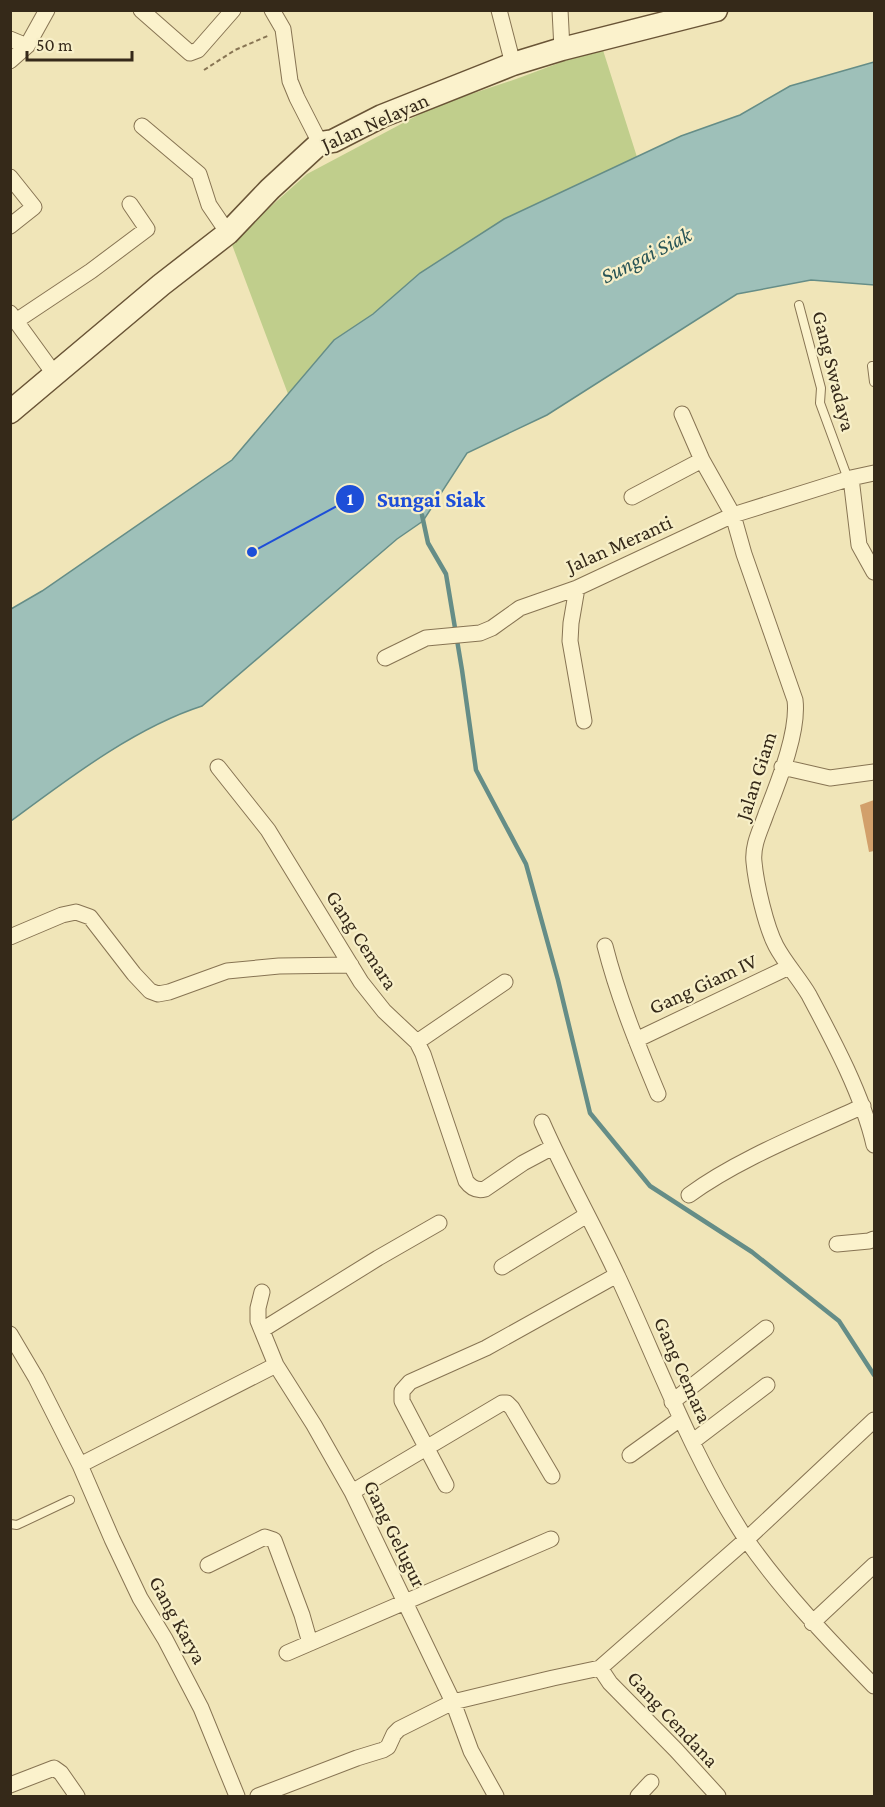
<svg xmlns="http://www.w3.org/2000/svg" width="885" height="1807" font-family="'Crimson Pro',serif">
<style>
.green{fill:#c0ce8c}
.water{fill:#9ec0b9;stroke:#658d87;stroke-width:1.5}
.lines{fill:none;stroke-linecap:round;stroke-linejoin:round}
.stream{stroke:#658d87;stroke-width:4.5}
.building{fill:#d2a06b}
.lane-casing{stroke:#877453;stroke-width:10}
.street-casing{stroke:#877453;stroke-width:17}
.secondary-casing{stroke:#695436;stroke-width:25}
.path{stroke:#877453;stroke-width:2;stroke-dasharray:4.5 3;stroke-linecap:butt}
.lane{stroke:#fbf2cc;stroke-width:8}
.street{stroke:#fbf2cc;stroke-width:15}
.secondary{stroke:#fbf2cc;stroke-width:22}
.labels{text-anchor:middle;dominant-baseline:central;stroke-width:4.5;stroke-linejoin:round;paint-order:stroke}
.street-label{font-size:21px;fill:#352919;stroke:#f7efc8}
.water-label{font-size:22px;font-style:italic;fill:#275456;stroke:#f7efc8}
.leader{fill:none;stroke:#1d4ed8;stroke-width:2}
.callout-dot{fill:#1d4ed8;stroke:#f7efc8;stroke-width:2}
.mark-label{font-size:18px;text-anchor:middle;font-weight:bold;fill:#fff}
.callout-label{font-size:22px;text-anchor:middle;font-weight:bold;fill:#1d4ed8;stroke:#f7efc8;stroke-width:4.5;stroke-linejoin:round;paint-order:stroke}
</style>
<rect width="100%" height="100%" fill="#f0e5b8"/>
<path class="green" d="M602 47 637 157 504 219 420 273 373 314 334 340 288 394 231 242 307 174 435 106 516 79Z"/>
<path class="water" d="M874 62V285L811 280 737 294 547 415 467 453 423 521 397 539 202 706C134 728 68 779 11 821V609L42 591 232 460 334 340 373 314 420 273 504 219 681 136 740 115 790 86Z"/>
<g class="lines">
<path class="stream" d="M422 515 428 543 446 574 462 670 476 770 526 864 558 980 590 1113 650 1186 752 1252 839 1321 874 1375"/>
</g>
<path class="building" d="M874 800V851L869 852 860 805Z"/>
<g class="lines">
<defs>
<path id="lane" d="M799 305 821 388 820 403 848 479
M872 366 874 382
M10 1524 17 1525 70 1500"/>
<path id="street" d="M141 10 190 53 198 50 233 10
M272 10 283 29 290 81 297 98 320 143
M499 10 513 64
M560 10 562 49
M10 39 27 46
M10 61 27 46 47 10
M142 126 199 174 209 205 228 233
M10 177 34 207 10 226
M10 313 55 375
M16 321 91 271 147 229 130 204
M682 414 702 460 733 515 744 554 795 700C799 732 778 783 766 814 761 829 752 845 754 862 756 884 766 927 776 946 785 963 799 978 809 995 833 1040 863 1096 874 1145
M851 478 859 545 874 572
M632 497 702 460
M577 588 571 623 570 641 584 721
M385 658 426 638 480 633 492 628 520 608 577 588 733 515 851 478 874 473
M218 767 268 830 361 982 384 1011 417 1042 423 1054 466 1181C471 1188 477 1191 485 1189L523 1163 553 1147
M782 767 830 778 874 772
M10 937 62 915 76 912 90 917 134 974 150 991 158 994 169 992 227 971 279 966 351 965
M605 946C618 997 638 1046 658 1094
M636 1040 789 967
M417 1042 505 982
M542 1122C565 1175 594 1225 618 1277 659 1365 692 1457 746 1539 783 1592 829 1640 874 1686
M689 1195C738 1159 807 1132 863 1106
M837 1244 869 1241 874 1239
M502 1267 587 1215
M262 1292 258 1308V1321L276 1365 314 1425 352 1492 453 1702 471 1751 496 1796
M262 1330 378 1258 439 1223
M10 1334 36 1378 80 1465 112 1539 140 1598 165 1639 201 1708 237 1796
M672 1402 766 1328
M692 1442 767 1385
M630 1455 680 1419
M80 1465 276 1365
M446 1485 402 1401V1391L410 1382 486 1348 617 1275
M352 1492 502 1403H507L512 1408 552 1476
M208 1565 265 1537 274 1540 302 1615 310 1643
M812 1623 874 1565
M287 1653 551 1539
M600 1668 610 1683 676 1750 718 1796
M10 1785 54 1768 61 1773 77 1796
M258 1796 357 1758 383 1750 388 1747 394 1734 399 1729 453 1702 553 1678 600 1668 747 1539 874 1420
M638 1796 651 1782"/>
<path id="secondary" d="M10 412 161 285 228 233 270 189 320 143 333 141 382 116 513 64 562 49 716 10"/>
</defs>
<use href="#lane" class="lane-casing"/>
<use href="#street" class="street-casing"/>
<use href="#secondary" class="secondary-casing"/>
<path class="path" d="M204 70 235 50 270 35"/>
<use href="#lane" class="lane"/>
<use href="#street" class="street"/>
<use href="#secondary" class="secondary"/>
</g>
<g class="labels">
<g class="street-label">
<text transform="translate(375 122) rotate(-24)">Jalan Nelayan</text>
<text transform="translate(834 371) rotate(76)">Gang Swadaya</text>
<text transform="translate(619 544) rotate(-24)">Jalan Meranti</text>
<text transform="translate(756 776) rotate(-72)">Jalan Giam</text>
<text transform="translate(362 940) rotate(57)">Gang Cemara</text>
<text transform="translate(703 984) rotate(-25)">Gang Giam IV</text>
<text transform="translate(683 1370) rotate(66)">Gang Cemara</text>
<text transform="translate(395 1534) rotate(64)">Gang Gelugur</text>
<text transform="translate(178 1620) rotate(61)">Gang Karya</text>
<text transform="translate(673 1719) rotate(47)">Gang Cendana</text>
</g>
<g class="water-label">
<text transform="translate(646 255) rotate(-27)">Sungai Siak</text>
</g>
</g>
<path class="leader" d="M252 552L350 499"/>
<g class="callout-dot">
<circle cx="252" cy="552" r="6"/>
<circle cx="350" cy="499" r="15"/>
</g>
<g class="mark-label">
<text x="350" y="505">1</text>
</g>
<g class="callout-label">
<text x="431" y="507">Sungai Siak</text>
</g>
<rect width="885" height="1807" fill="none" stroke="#352919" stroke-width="24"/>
<path d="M27 51v9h105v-9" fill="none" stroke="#352919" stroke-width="3"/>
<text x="36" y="51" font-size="18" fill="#352919" stroke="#f7efc8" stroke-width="4.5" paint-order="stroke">50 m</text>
</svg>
